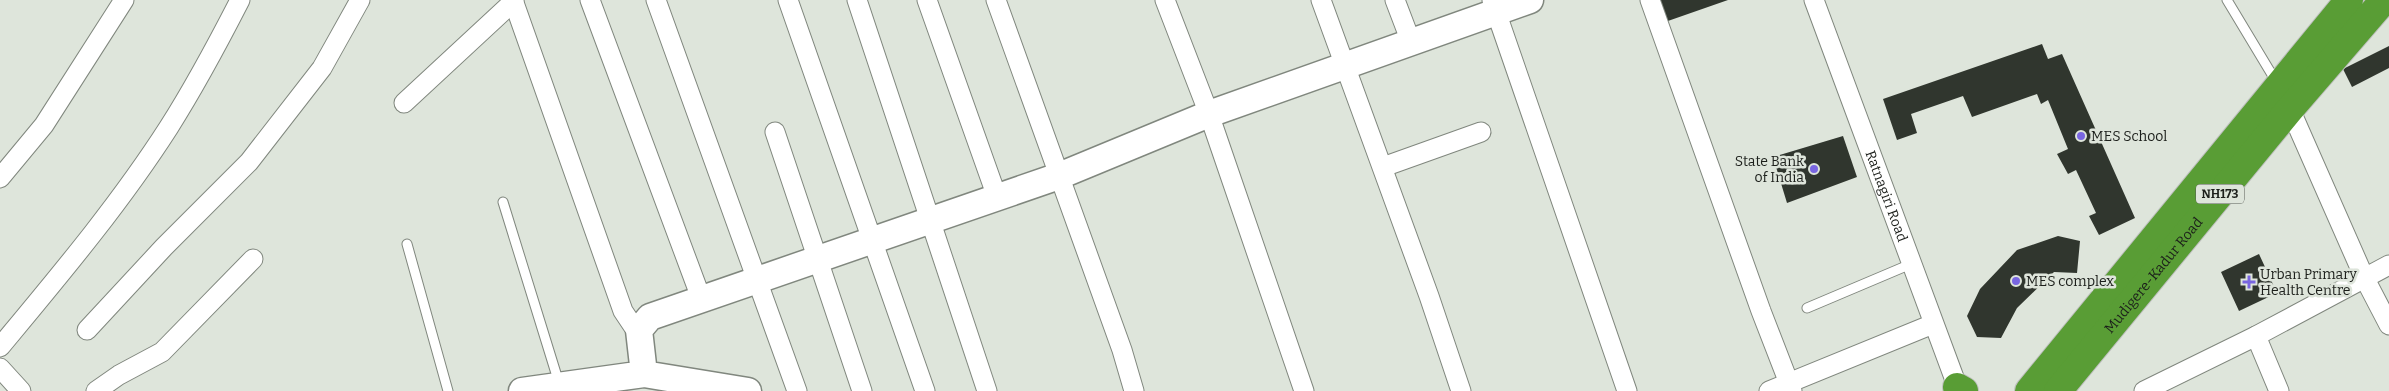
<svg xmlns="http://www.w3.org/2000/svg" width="2389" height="391" font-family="Bitter,serif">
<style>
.building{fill:#30362e}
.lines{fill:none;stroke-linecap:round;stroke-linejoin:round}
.lane-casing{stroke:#80877e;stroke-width:11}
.street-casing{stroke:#80877e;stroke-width:21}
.secondary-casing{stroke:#80877e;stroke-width:29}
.highway-casing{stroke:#bfc0bf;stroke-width:30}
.lane{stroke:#fff;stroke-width:9}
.street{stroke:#fff;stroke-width:19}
.secondary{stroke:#fff;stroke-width:26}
.highway{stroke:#599d35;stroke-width:28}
.poi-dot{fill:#7966e1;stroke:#dee5db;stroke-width:2}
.labels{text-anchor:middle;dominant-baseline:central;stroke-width:5;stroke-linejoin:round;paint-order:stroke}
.shield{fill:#dee5db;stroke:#565a55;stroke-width:1}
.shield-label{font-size:12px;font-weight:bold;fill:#1c1f1b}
.poi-label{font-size:14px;fill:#1c1f1b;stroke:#dee5db;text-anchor:start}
.street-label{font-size:14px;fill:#1c1f1b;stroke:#dee5db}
</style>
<rect width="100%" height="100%" fill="#dee5db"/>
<path class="building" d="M1657 0H1728L1665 22Z
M2042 44 2048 59 2062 54 2135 218 2099 235 2089 216 2096 213 2076 170 2068 174 2057 154 2068 149 2048 100 2041 104 2037 94 1972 117 1963 96 1911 114 1917 133 1897 140 1883 99Z
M2389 46V68L2352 87 2343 69Z
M1843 136 1857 177 1787 203 1773 157Z
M2058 236 2080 241 2077 273 2054 272 2017 308 2001 338 1977 337 1967 316 1980 289 2017 250Z
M2259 254 2277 293 2239 311 2221 272Z"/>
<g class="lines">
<defs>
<path id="lane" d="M2227 0 2277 83
M503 202 559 383
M407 244 448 391
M1807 308 1911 264"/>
<g id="street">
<path d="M513 0 623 311 633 326 639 330"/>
<path d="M590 0 701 298"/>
<path d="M656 0 797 391"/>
<path d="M788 0 925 391"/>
<path d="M857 0 987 391"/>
<path d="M927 0 997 197"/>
<path d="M996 0 1122 350 1134 391"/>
<path d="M1165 0 1209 114 1304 391"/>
<path d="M1321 0 1429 296 1461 391"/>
<path d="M1395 0 1411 42"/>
<path d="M1492 0 1627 391"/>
<path d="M1650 0 1761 311 1792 391"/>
<path id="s1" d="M1814 0 1959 391"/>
<path d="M404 103 514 1"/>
<path d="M2290 109 2364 277 2389 325"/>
<path d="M775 132 862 391"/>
<path d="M1383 167 1481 132"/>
<path d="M0 178 44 125 124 0"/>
<path d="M87 330 164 247 249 162 322 68 360 0"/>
<path d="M2256 336 2279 391"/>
<path d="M0 347C59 276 119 205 169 127 195 86 218 43 240 0"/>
<path d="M0 368 21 391"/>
<path d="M96 391 119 375 162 352 253 259"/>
<path d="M1769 391 1933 324"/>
<path d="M2144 391 2256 336 2389 265"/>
</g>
<path id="secondary" d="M644 374 639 330 650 317 1059 176 1209 114 1530 0
M522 391 644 374 748 391"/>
<g id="highway">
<path d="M1957 387 1964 391"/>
<path d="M2029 391 2349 0"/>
<path id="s2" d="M2058 391 2290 109 2384 0"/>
</g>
</defs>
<use href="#lane" class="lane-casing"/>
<use href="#street" class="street-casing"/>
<use href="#secondary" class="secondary-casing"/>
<use href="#highway" class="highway-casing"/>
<use href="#lane" class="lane"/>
<use href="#street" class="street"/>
<use href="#secondary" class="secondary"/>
<use href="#highway" class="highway"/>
</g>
<g class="poi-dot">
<circle cx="2081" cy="136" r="5"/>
<circle cx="1814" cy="169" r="5"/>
<circle cx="2016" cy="281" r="5"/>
<path d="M2246.5 274.5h5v5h5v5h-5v5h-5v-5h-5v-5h5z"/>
</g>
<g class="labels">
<rect class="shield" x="2196" y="184.5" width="48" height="19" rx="4"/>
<g class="shield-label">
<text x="2220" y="194">NH173</text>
</g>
<g class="poi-label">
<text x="2091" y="136">MES School</text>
<text x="1804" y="161" text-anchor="end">State Bank<tspan x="1804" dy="16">of India</tspan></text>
<text x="2260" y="274">Urban Primary<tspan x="2260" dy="16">Health Centre</tspan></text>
<text x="2026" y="281">MES complex</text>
</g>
<g class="street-label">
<text stroke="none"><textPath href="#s1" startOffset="209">Ratnagiri Road</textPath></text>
<text stroke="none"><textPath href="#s2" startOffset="150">Mudigere-Kadur Road</textPath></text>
</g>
</g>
</svg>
